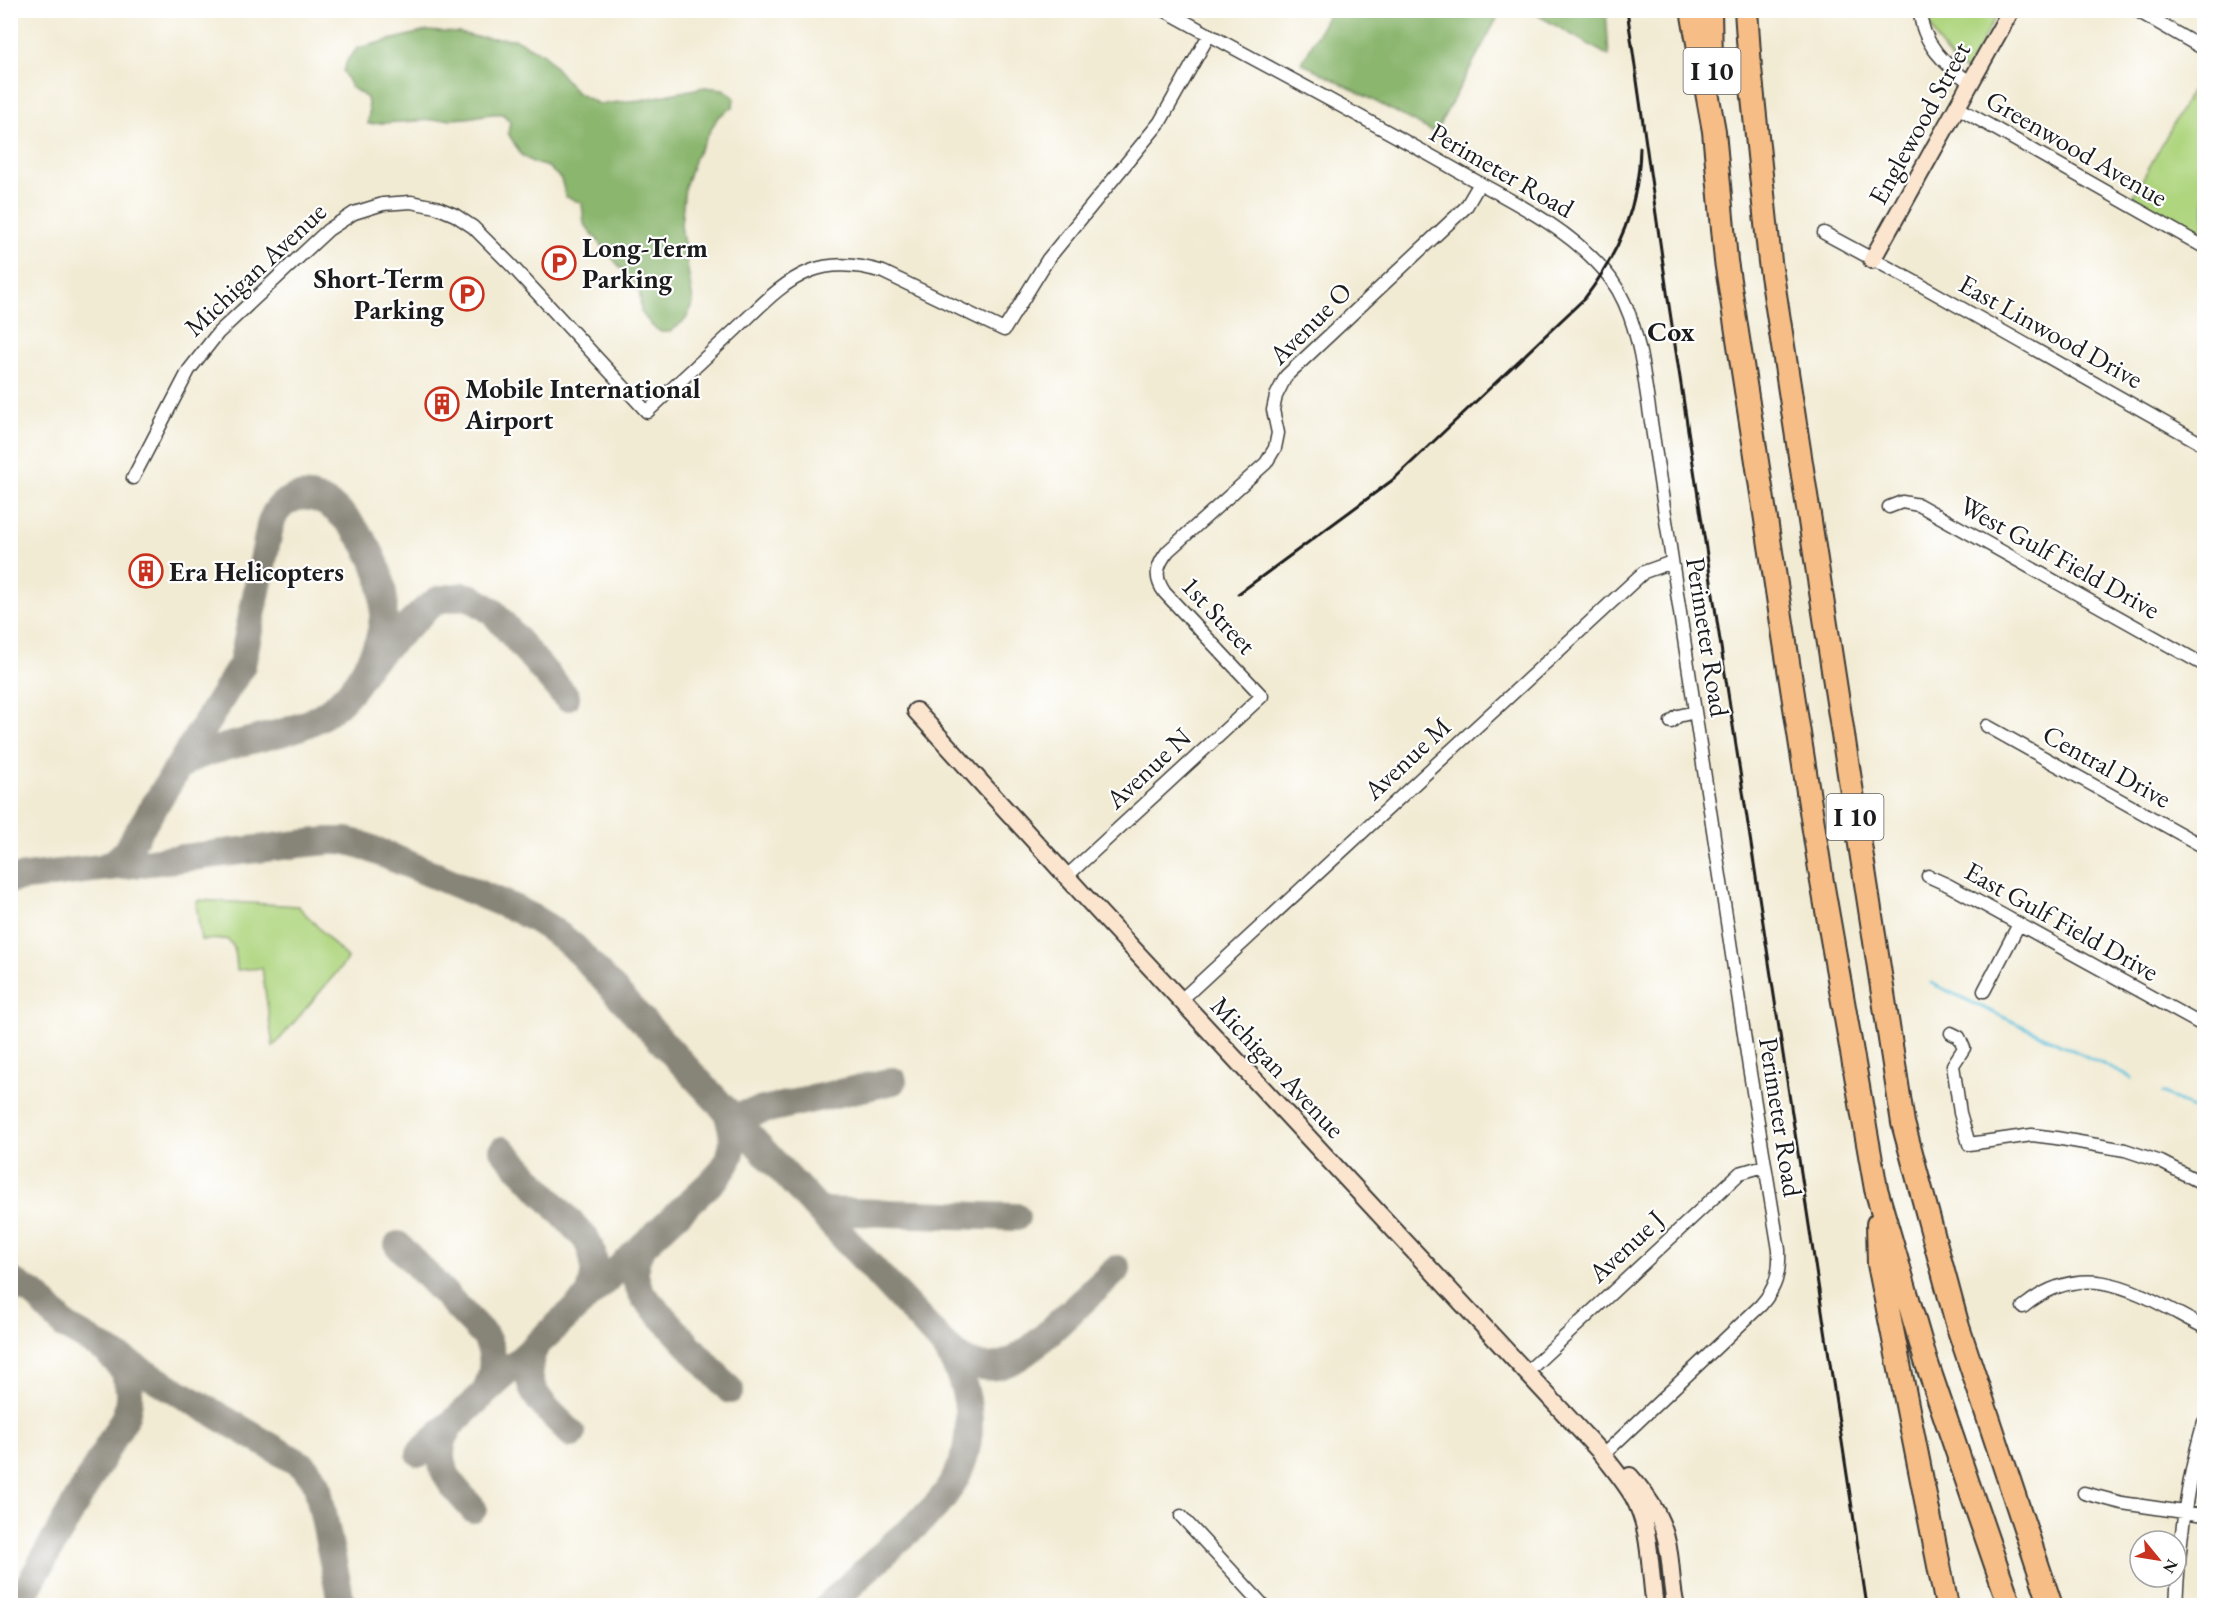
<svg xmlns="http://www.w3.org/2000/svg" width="2215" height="1616" font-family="'EB Garamond',serif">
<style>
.green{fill:#afd57f;stroke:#66784e;stroke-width:1.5}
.forest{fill:#8bb66e;stroke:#546945;stroke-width:1.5}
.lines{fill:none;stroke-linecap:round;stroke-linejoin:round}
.stream{stroke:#5bbfd9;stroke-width:3}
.taxiway{stroke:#878478;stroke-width:28}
.street-casing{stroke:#3c3b38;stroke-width:15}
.secondary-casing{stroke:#3c3b38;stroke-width:20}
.highway-casing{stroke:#3c3b38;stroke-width:26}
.street{stroke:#fff;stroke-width:12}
.secondary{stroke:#fbe5cf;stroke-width:16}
.highway{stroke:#f6be86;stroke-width:22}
.rail{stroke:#1c1c1c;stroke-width:3}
.labels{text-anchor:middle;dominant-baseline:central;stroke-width:4.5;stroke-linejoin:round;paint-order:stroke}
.shield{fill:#fff;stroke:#606060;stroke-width:1.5}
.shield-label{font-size:26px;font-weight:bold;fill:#1c1c1c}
.street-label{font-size:27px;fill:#1c1c1c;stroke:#fff}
.poi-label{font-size:27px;font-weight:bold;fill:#1c1c1c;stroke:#fff;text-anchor:start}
.neighbourhood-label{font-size:28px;font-weight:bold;fill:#1c1c1c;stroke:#fff}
</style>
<rect width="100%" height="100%" fill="#fff"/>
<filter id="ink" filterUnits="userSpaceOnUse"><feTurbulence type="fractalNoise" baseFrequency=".0167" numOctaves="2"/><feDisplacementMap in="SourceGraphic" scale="12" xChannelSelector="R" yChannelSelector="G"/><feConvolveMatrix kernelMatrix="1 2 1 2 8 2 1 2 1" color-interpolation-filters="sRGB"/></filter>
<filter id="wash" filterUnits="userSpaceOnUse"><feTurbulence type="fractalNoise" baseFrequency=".008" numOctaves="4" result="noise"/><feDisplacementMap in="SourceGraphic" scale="24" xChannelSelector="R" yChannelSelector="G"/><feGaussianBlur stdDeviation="1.35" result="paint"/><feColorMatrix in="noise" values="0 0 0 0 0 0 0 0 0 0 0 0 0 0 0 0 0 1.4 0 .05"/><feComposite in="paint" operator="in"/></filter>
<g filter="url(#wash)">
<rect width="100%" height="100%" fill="#f2ebd4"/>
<path class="green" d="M1928 11H1999L1966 71C1946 59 1930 33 1928 11Z
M2204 68V241L2131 200Z
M199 900 298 906 348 959 273 1047 262 968 237 970C236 959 237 945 226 939L201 940 196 903Z"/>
<path class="forest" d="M1330 11V10L1501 11 1435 133 1302 63Z
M1530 11H1606L1609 56Z
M426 31 459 33 477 37 515 39 544 54 577 93 599 104 641 100 705 87 723 89 734 97 733 107 718 117 695 158 685 187 681 225 693 302 686 319 670 332H661L652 326 641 312 640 293 634 284 584 224 582 203 566 197 561 179 548 167 534 163 521 155 508 133 510 122 503 114C490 112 479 117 466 118L368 124 369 111 367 98 351 87 343 71 348 59 358 48Z"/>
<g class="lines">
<path class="stream" d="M1931 983 2132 1078
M2162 1093 2204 1114"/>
<path class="taxiway" d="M373 659 427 608 438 600 463 596 472 598 493 612 566 697
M104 867 115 862 125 853 242 665 270 526C273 514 280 504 292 499 326 485 364 535 375 563 385 587 386 614 379 639 375 652 368 664 361 676 328 729 284 731 229 746 210 752 193 755 179 767
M10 879 299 844 328 841H347L362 845 518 910C540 921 557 932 575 948L942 1343C975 1389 980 1449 944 1496 931 1514 912 1528 895 1543 873 1564 851 1585 828 1606
M732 1117 893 1081
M503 1150 586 1239C597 1259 596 1275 589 1296
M819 1211 1016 1217
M398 1245 485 1336C496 1355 494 1373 485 1392
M644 1245C632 1262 632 1279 644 1297L730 1390
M10 1280 37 1296 65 1326 304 1466 317 1484 342 1606
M536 1345C515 1387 545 1406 572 1434
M946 1347C992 1389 1024 1356 1059 1323 1078 1305 1098 1287 1117 1269
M449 1426C429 1463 449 1482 473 1509
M420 1453 718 1176C736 1154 736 1136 726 1110
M17 1606 126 1415C133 1392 129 1371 110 1355"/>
</g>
</g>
<g filter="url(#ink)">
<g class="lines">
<defs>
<path id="street" d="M1164 10C1262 64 1360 115 1456 170 1507 199 1563 224 1603 269 1627 296 1637 333 1643 369L1749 1067 1779 1250C1780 1273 1776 1288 1761 1305L1603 1455
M1920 10C1921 43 1946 66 1971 83
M2136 10 2204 49
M1957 107 2204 247
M1824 233 1917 283 2204 445
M133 478 189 370 218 333 328 230 354 213 383 204 411 202 436 207 455 215 473 227 511 265 647 412C676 385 705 358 735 330 758 309 780 283 810 271 833 262 860 265 883 272L1004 330 1048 259 1160 122 1209 35
M1889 507 1902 502 1919 505 2204 665
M1671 722 1678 716 1695 712
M1987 726 2204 847
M1067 876 1262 696 1165 593C1153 577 1157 565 1168 551L1266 463 1275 448 1278 433 1273 410 1276 396 1286 376 1466 207 1480 183
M1928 876 1948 885 2204 1026
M1984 991 2019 924
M1181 1000 1644 572 1672 562
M1951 1033 1959 1037 1964 1048 1953 1065 1960 1113 1969 1144 2032 1135 2056 1138 2125 1150 2161 1162 2204 1184
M2023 1307C2088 1254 2141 1295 2204 1327
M1527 1372 1740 1173 1764 1166
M2084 1493 2122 1503 2204 1515
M1181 1516 1264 1606
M2176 1606C2179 1543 2186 1482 2204 1422"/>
<path id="secondary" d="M1872 260 2011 10
M916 711 1098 911 1603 1455C1613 1468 1625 1482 1633 1496 1652 1530 1649 1569 1655 1606
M1630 1476C1651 1500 1665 1522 1669 1554 1672 1571 1671 1589 1676 1606"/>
<path id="highway" d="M1692 10 1714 131 1726 261 1822 882 1876 1189 1926 1361 2010 1606
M1710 10 1711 63
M1746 10 1750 68 1770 262 1903 1123 1958 1327 2051 1606
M1878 1224 1879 1264 1947 1606"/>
</defs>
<use href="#street" class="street-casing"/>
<use href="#secondary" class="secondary-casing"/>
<use href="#highway" class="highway-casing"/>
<use href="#street" class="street"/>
<use href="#secondary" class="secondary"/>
<use href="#highway" class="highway"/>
<path class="rail" d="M1627 10 1668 299 1867 1606
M1238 594 1394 479 1585 298C1619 253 1639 206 1640 148"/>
</g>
</g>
<defs>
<symbol id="parking-ring" viewBox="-11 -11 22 22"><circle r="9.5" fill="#fff" stroke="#c8321e" stroke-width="1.5"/><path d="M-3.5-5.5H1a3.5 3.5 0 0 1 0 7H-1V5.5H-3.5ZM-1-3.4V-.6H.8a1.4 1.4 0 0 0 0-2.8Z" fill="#c8321e"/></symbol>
<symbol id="building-ring" viewBox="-11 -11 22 22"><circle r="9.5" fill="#fff" stroke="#c8321e" stroke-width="1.5"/><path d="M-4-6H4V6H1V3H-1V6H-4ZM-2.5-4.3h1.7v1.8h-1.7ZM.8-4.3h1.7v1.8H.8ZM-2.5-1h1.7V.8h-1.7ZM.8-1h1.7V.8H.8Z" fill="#c8321e"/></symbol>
</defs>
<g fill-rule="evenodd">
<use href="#parking-ring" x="540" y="244" width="38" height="38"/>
<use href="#parking-ring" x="448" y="275" width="38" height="38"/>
<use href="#building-ring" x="423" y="385" width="38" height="38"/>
<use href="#building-ring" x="127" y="552" width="38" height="38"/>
</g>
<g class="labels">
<g class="shield">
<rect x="1683.5" y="48" width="57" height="46" rx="4.5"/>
<rect x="1826.5" y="794" width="57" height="46" rx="4.5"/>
</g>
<g class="shield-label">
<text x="1712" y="71">I 10</text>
<text x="1855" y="817">I 10</text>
</g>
<g class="street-label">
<text transform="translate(1919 123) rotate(-61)">Englewood Street</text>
<text transform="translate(2077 148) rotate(30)">Greenwood Avenue</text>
<text transform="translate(1502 170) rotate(30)">Perimeter Road</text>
<text transform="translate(255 269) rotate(-43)">Michigan Avenue</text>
<text transform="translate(1310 323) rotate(-45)">Avenue O</text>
<text transform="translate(2051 331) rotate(29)">East Linwood Drive</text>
<text transform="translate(2060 557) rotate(29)">West Gulf Field Drive</text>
<text transform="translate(1219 615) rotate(47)">1st Street</text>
<text transform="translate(1708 637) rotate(81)">Perimeter Road</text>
<text transform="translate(1407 758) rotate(-43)">Avenue M</text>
<text transform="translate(2107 766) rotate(29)">Central Drive</text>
<text transform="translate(1148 768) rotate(-43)">Avenue N</text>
<text transform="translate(2062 921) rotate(29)">East Gulf Field Drive</text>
<text transform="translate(1278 1067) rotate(47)">Michigan Avenue</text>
<text transform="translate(1781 1117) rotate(81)">Perimeter Road</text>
<text transform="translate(1626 1246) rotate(-43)">Avenue J</text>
</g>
<g class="poi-label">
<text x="582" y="247">Long-Term<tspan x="582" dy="31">Parking</tspan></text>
<text x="444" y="278" text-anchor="end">Short-Term<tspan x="444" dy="31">Parking</tspan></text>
<text x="465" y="388">Mobile International<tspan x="465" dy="31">Airport</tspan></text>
<text x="169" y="571">Era Helicopters</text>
</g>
<g class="neighbourhood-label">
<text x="1671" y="331">Cox</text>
</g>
</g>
<rect width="2215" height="1616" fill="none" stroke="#fff" stroke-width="36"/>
<g transform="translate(2158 1559) rotate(120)"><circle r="28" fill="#ffffff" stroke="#a4a4a4" stroke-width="1.5"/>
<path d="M0-4.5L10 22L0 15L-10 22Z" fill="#c8321e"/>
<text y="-9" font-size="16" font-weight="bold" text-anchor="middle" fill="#1c1c1c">N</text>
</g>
</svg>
